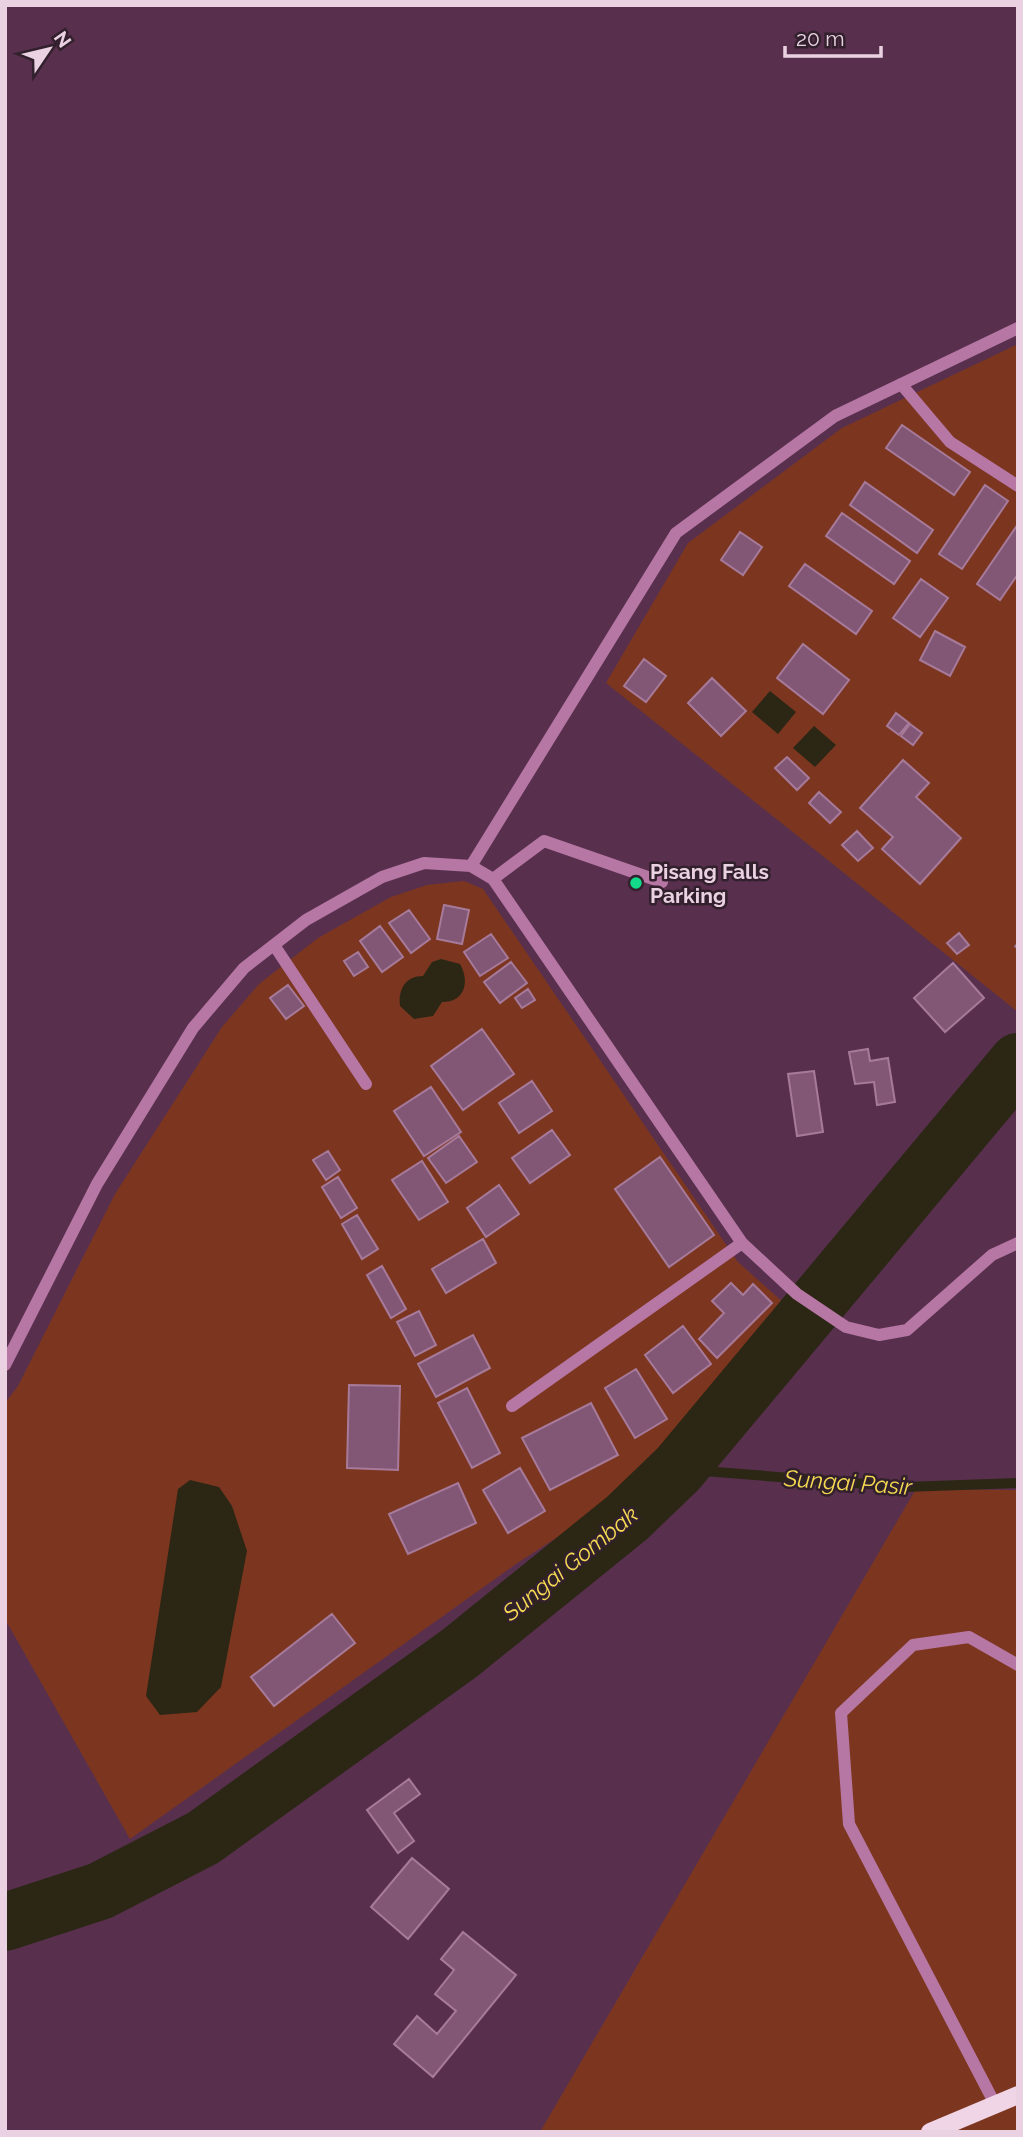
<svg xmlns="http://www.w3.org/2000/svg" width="1023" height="2137" font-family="Raleway,sans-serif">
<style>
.green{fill:#7c3620}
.water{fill:#2b2714}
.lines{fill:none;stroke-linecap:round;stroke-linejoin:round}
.stream{stroke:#2b2714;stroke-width:10}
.river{stroke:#2b2714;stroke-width:58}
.building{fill:#825776;stroke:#a77a9a;stroke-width:2}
.path{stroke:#97768e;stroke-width:4.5;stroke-dasharray:3.5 3.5;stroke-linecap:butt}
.minor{stroke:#b777a5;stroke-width:12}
.major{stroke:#f0d5e7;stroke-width:18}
.poi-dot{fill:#13d98a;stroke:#32202d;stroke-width:2.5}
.labels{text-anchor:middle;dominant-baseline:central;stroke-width:5;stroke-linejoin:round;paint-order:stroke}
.poi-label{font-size:21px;font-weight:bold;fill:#ebd2e3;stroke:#32202d;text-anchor:start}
.water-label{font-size:23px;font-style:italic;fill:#f6db52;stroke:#32202d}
</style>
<rect width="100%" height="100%" fill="#58304d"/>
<path class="green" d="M1018 344V1012L606 683 688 543 842 428Z
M464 881 483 889 738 1262 785 1304 662 1454 613 1501 516 1564 130 1839 5 1619V1403L18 1386 115 1194 222 1027 259 984 318 938 391 897 427 885Z
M916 1489 1018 1490V2132H540Z"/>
<path class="water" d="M770 691 796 712 778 734 752 712Z
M814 726 836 745 815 767 793 748Z
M441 959 460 964C470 981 465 1003 442 1002L433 1016 414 1019 400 1006C398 990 405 976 423 976L432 962Z
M190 1480 219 1487 232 1506 247 1551 221 1687 197 1712 160 1715 146 1696 178 1489Z"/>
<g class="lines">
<path class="stream" d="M678 1469 905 1487 1018 1483"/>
<path class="river" d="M5 1922 100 1891 203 1838 460 1653 627 1518 678 1469 1018 1062"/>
</g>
<path class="building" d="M902 425 970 472 954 495 886 448Z
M865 482 933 530 917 553 850 505Z
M985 485 1008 501 962 569 939 554Z
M842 513 910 561 894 584 826 536Z
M1018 524V574L1000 600 977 584Z
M740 532 762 547 743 575 721 560Z
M805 564 872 611 856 634 789 586Z
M921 579 948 598 920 637 893 618Z
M935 631 965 647 950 676 920 660Z
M803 644 849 680 823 714 777 678Z
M644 659 666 676 646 702 624 686Z
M712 678 746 711 721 736 688 703Z
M896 713 909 723 899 735 887 726Z
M910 724 922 733 913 745 901 736Z
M787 757 809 778 797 790 775 768Z
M903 760 929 783 916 797 961 838 920 884 882 849 893 837 860 808Z
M819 792 841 812 830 823 809 803Z
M857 831 873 848 858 861 842 845Z
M444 905 469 910 462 944 437 939Z
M409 910 430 939 411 953 389 923Z
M380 926 403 957 382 972 360 941Z
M959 933 969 945 957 954 947 943Z
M491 934 508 958 480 976 464 952Z
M358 952 368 967 354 976 344 961Z
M511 962 527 983 500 1003 484 982Z
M953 963 984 998 945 1032 914 998Z
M288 985 304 1006 286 1019 270 998Z
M528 989 535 1000 522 1008 515 998Z
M482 1029 514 1074 463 1110 431 1066Z
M868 1049 870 1061 888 1058 895 1102 877 1105 874 1082 855 1084 849 1052Z
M814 1071 823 1132 797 1136 788 1074Z
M532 1081 552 1111 519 1133 499 1103Z
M431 1087 461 1132 424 1156 394 1111Z
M552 1130 570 1155 530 1183 512 1158Z
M459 1136 477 1162 446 1183 428 1158Z
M328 1151 340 1170 326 1180 313 1160Z
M660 1157 714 1235 669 1267 615 1189Z
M422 1161 448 1202 419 1220 392 1180Z
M338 1177 357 1208 341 1218 322 1187Z
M499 1185 519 1214 486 1237 467 1208Z
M357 1215 378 1249 362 1259 342 1224Z
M483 1239 496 1263 446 1293 432 1269Z
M382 1266 406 1309 391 1318 367 1275Z
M731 1283 743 1295 753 1284 772 1303 717 1358 699 1339 724 1313 712 1301Z
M419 1311 436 1345 415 1356 397 1322Z
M683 1326 711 1364 673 1393 645 1355Z
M473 1335 490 1368 436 1397 418 1364Z
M636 1369 667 1419 635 1438 605 1388Z
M349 1385 400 1386 398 1470 347 1468Z
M467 1388 500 1453 472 1468 438 1403Z
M591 1403 618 1455 550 1490 522 1438Z
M520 1468 545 1511 508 1533 483 1490Z
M458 1483 476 1523 408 1554 389 1514Z
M332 1614 355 1643 274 1706 251 1677Z
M409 1779 420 1794 394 1813 414 1841 398 1853 367 1810Z
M412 1858 449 1889 408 1939 371 1907Z
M463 1932 516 1975 433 2077 394 2044 417 2016 437 2034 456 2011 435 1994 454 1970 441 1959Z"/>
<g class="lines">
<path class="path" d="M1015 945 1018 947"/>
<path class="minor" d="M901 384 950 442 1018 486
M471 866 676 533 835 416 1018 328
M493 879 544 841 662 882
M274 945 366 1084
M5 1365 97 1184 193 1028 244 968 306 920 382 877 424 863 471 866 493 879 742 1243 797 1294 846 1327 879 1335 907 1330 992 1255 1018 1243
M512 1406 742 1243
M996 2106 849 1824 841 1713 913 1645 969 1637 1018 1665"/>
<path class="major" d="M930 2132 1018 2095"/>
</g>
<circle class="poi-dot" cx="636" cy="883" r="7"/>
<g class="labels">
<g class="poi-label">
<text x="650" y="871">Pisang Falls<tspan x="650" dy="24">Parking</tspan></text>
</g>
<g class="water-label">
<text transform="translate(848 1482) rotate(4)">Sungai Pasir</text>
<text transform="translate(570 1563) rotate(-39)">Sungai Gombak</text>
</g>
</g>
<rect width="1023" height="2137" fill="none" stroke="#ebd2e3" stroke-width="14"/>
<g transform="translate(49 49) rotate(55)" stroke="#32202d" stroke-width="5" paint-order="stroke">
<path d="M0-5L12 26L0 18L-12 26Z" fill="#ebd2e3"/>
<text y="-10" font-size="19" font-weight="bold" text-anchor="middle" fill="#ebd2e3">N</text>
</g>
<path d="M785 46v10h96v-10" fill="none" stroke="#ebd2e3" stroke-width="3.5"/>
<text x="796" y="46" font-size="21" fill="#ebd2e3" stroke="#32202d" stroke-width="5" paint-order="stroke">20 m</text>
</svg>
